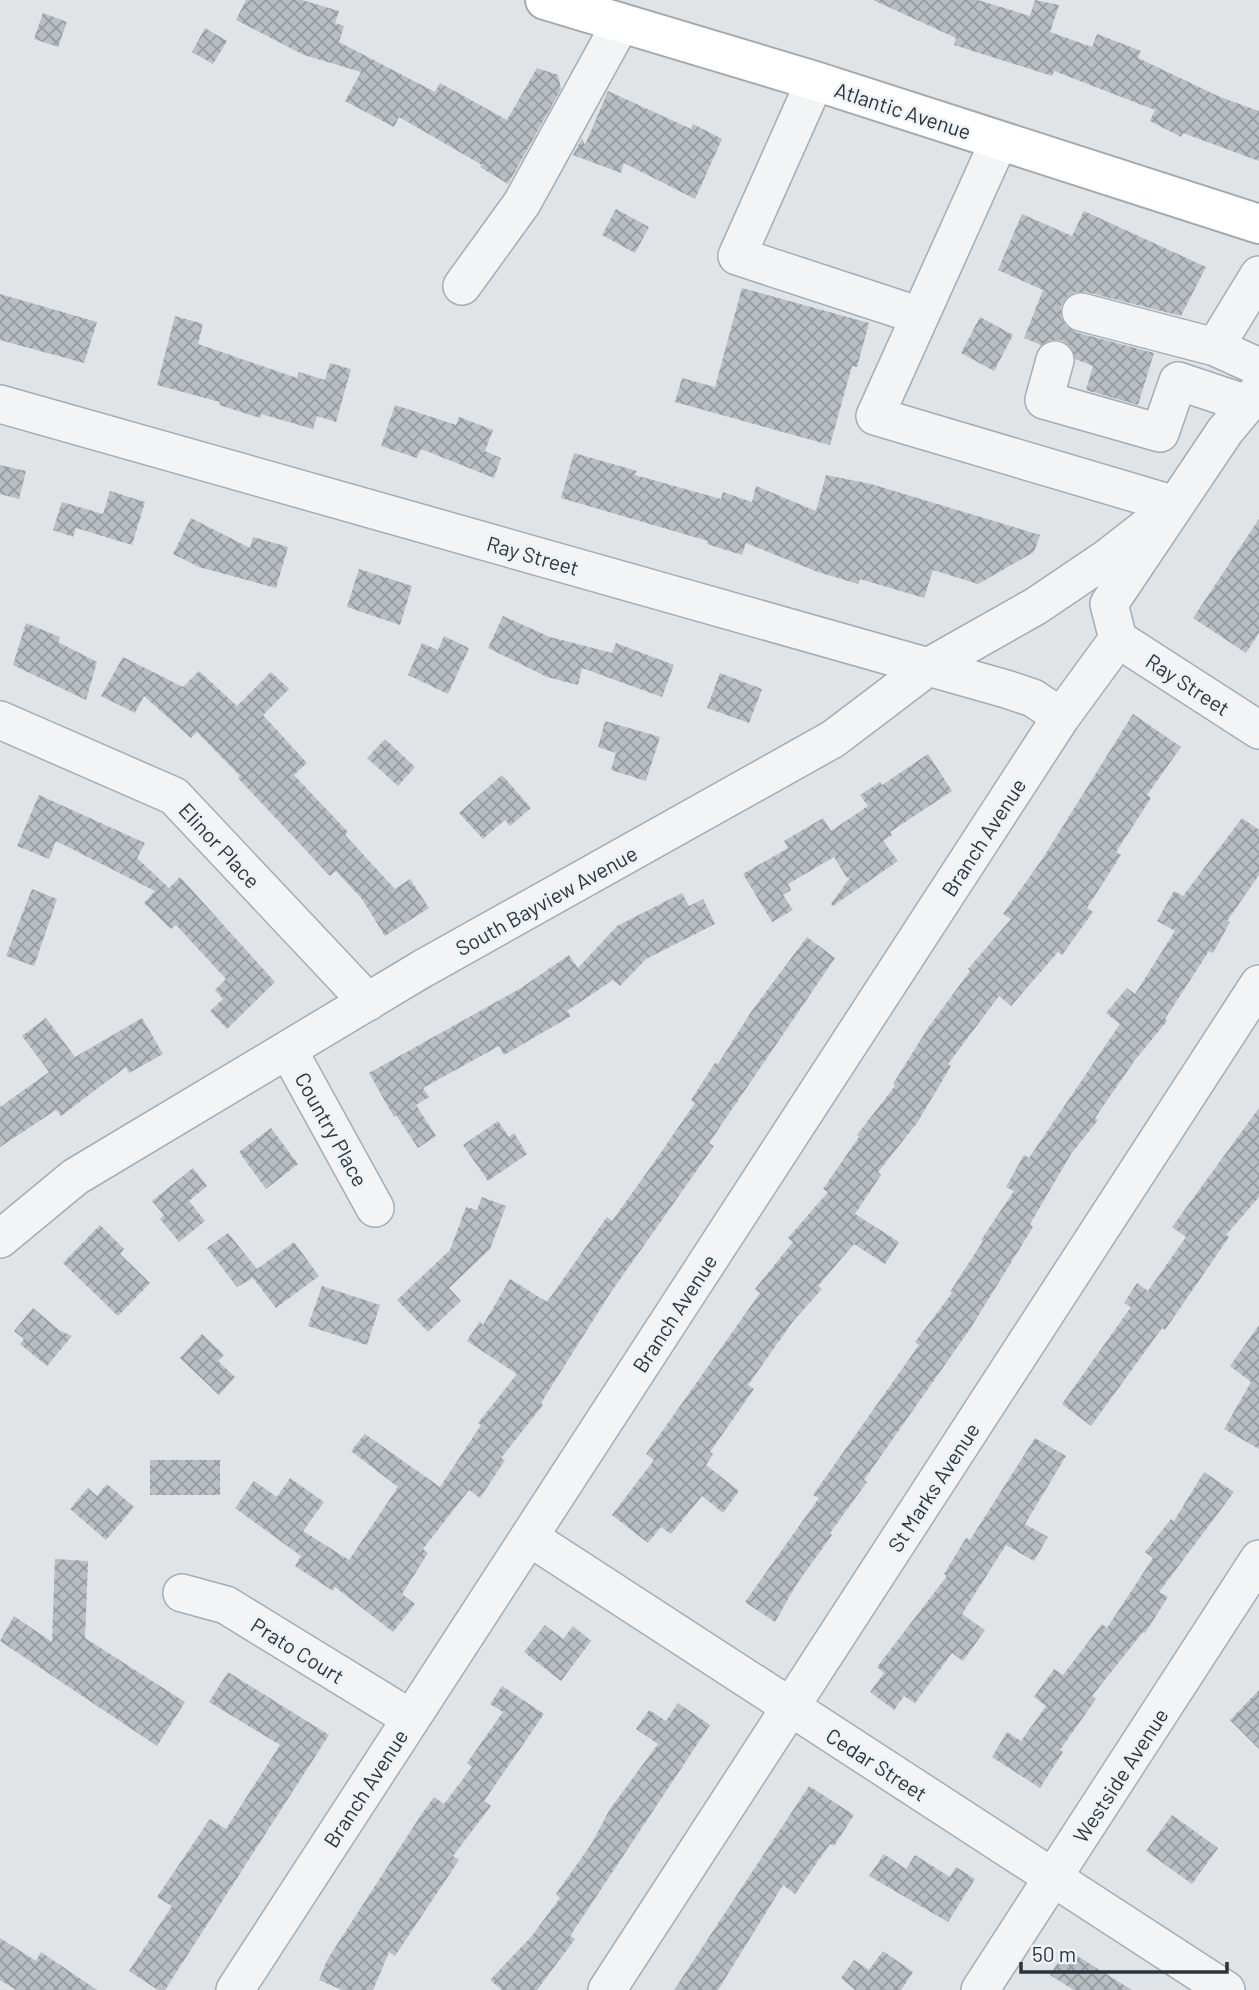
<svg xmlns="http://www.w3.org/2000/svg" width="1259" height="1990" font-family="Barlow,sans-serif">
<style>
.building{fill:url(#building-cross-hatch)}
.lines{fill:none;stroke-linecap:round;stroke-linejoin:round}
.minor-casing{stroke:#a6acb1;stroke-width:40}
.major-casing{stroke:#a1aab1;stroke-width:42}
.minor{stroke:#f2f4f6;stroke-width:37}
.major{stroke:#fff;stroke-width:38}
.labels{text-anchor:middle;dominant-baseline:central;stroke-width:5;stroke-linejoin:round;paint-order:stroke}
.street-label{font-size:21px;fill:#2b343d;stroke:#eff3f5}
</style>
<defs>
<pattern id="building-cross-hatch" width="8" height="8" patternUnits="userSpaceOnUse" patternTransform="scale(1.75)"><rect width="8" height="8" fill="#b8bec3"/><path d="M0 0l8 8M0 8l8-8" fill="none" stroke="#969ba0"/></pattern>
</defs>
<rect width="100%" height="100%" fill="#e0e4e7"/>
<path class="building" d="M246 0H302L339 11 335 23 344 26 339 42 435 92 440 83 507 120 537 68 558 75 561 89 508 184 480 167 482 165 399 117 394 127 345 101 361 72 304 55 236 20Z
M873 0H978L1030 16 1035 0 1059 5 1050 32 1092 47 1097 34 1141 51 1138 58 1220 97 1259 111V161L1183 133 1181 137 1150 121 1155 110 1054 71 1052 76 954 45 956 38Z
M43 13 67 22 58 47 34 39Z
M205 28 227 41 213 64 192 52Z
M608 91 691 129 693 124 722 139 695 199 624 163 621 173 573 155 582 138 585 145Z
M616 209 649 227 635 253 602 235Z
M1084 211 1206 267 1181 316 1086 292H1076L1067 297 1061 306V318L1066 326 1075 332 1154 353 1138 405 1086 390 1093 366 1075 359 1070 346 1061 340H1050L1041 345 1024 338 1043 290 998 270 1022 214 1072 236Z
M742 288 869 323 857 367 852 366 830 445 675 402 682 378 715 387Z
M0 294 97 322 84 363 0 340Z
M175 316 203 324 198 344 297 378 299 372 325 380 330 363 351 369 336 422 317 416 313 429 261 414 260 418 219 405 220 402 157 385Z
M980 317 1013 335 994 371 961 353Z
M395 405 456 425 459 417 493 430 485 451 501 458 494 478 421 449 417 458 381 446Z
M574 453 637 471 635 475 721 499 723 492 752 502 756 486 816 511 826 475 871 484 1040 535 1034 552 978 584 933 570 924 598 860 579 858 584 818 572 746 543 742 555 707 544 708 541 561 498Z
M0 465 26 471 19 499 0 494Z
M110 491 145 502 132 545 76 528 73 537 53 530 62 502 103 514Z
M191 518 250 548 253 537 288 547 276 588 199 567 173 554Z
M1259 519V633L1246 653 1193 618Z
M359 569 412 586 400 625 347 607Z
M503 616 550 637 612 653 616 643 674 665 662 697 582 668 578 685 547 677 488 648Z
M26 623 60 637 58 642 97 662 86 700 13 665Z
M444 636 469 648 448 694 408 675 422 643 438 650Z
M123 657 183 687 199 671 237 706 271 672 289 689 263 715 307 763 294 775 348 832 345 835 395 889 410 879 429 908 385 936 362 899 336 871 330 876 238 778 240 776 197 732 191 738 144 696 135 713 101 696Z
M720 673 762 689 749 723 707 708Z
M1133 714 1181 747 1147 795 1151 798 1116 852 1121 855 1087 908 1093 912 1062 955 1058 952 1011 1006 999 996 948 1064 951 1066 917 1123 878 1172 881 1175 855 1214 899 1242 885 1264 854 1244 818 1286 822 1289 794 1320 748 1385 754 1389 710 1452 713 1454 706 1465 739 1491 723 1513 702 1496 671 1534 661 1527 648 1543 612 1515 654 1460 646 1454 760 1293 755 1289 793 1242 788 1238 828 1192 823 1189 859 1137 857 1135 895 1086 893 1084 928 1028 970 971 968 969 1011 919 1003 914 1043 858Z
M605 721 660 737 646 781 611 770 616 753 598 747Z
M385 739 415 767 398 786 367 758Z
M928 754 952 791 890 832 892 835 883 841 898 861 833 906 831 904 851 876 847 878 834 857 788 884 791 890 783 895 793 910 772 922 743 874 788 848 784 841 823 818 831 831 868 806 860 795 880 782 882 785Z
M502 775 531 808 510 826 505 820 483 839 459 813Z
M39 795 145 843 137 858 169 888 180 877 275 982 227 1029 210 1011 223 999 215 990 226 979 176 925 171 929 144 903 155 891 56 841 49 859 17 846Z
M1242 818 1259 830V875L1227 921 1230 922 1213 953 1209 951 1165 1019 1167 1021 1135 1060 1095 1118 1098 1120 1071 1154 1030 1224 1033 1227 970 1329 864 1480 867 1482 830 1533 832 1535 796 1585 775 1622 745 1602 819 1498 813 1495 919 1345 915 1342 952 1293 950 1292 983 1241 981 1240 1014 1191 1006 1187 1024 1155 1029 1158 1120 1024 1106 1013 1127 988 1135 994 1175 931 1157 921 1174 891 1183 896Z
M32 889 57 899 34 966 6 956Z
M682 893 689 906 703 899 715 924 646 959 620 986 613 980 567 1011 571 1016 504 1055 499 1046 423 1088 429 1097 416 1105 436 1136 418 1148 396 1115 394 1117 369 1073 521 988 569 955 578 968 617 926Z
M807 937 835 958 709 1143 714 1146 609 1295 541 1403 543 1405 501 1458 505 1460 480 1498 469 1490 423 1549 428 1553 402 1594 415 1604 393 1632 335 1587 333 1591 295 1566 301 1556 235 1508 254 1481 277 1497 290 1478 324 1502 303 1531 349 1560 398 1487 351 1451 365 1434 440 1487 481 1425 478 1423 517 1374 467 1341 480 1321 483 1325 510 1279 547 1302 607 1217 612 1221 653 1164 695 1103 691 1100 715 1063 718 1064 751 1012Z
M46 1018 75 1057 142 1018 163 1054 129 1073 126 1067 61 1116 56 1110 0 1147V1107L49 1072 22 1036Z
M1259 1108V1197L1226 1235 1229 1237 1165 1330 1162 1328 1091 1426 1062 1404 1131 1307 1124 1303 1137 1283 1148 1291 1186 1237 1172 1227Z
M498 1121 509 1137 514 1133 527 1154 488 1181 463 1145Z
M271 1128 298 1164 266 1189 239 1152Z
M193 1168 207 1186 189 1201 205 1221 179 1242 160 1219 164 1215 152 1201Z
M482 1197 506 1206 490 1249 449 1288 461 1301 428 1332 397 1300 450 1250 466 1207 477 1210Z
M100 1225 124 1249 120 1254 150 1283 118 1316 63 1263Z
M228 1233 257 1269 294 1242 319 1276 276 1308 253 1278 237 1287 207 1248Z
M322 1286 380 1305 367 1345 308 1326Z
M33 1308 59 1330 72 1336 47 1366 20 1344 24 1339 14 1331Z
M1259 1325V1449L1224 1429 1251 1382 1230 1366Z
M202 1334 224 1355 218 1361 235 1377 219 1395 180 1358Z
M1035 1438 1066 1456 1025 1524 1048 1537 1034 1561 1006 1545 962 1614 985 1630 963 1661 952 1653 915 1703 904 1696 894 1710 870 1692 884 1673 877 1667 947 1576 944 1574 966 1538 970 1540Z
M150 1460H220V1495H150Z
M1204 1472 1234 1492 1159 1592 1168 1597 1145 1633 1143 1632 1092 1696 1096 1699 1060 1750 1063 1752 1040 1788 992 1757 1007 1732 1021 1741 1046 1706 1034 1697 1054 1669 1063 1675 1102 1624 1107 1628 1153 1558 1145 1552 1171 1519 1174 1521Z
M107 1484 134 1507 106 1540 70 1509 88 1488 97 1496Z
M55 1559 88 1561 85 1638 185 1702 157 1746 0 1641 14 1616 52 1642Z
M545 1625 563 1639 573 1626 591 1641 561 1681 524 1652Z
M228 1672 329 1735 165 1990H158L129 1971 172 1906 157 1897 210 1819 226 1829 280 1745 209 1702Z
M502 1686 544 1714 484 1801 491 1806 453 1856 459 1860 395 1956 389 1952 373 1990H342L319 1980 327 1960 421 1815 434 1797 444 1804 472 1767 467 1763 503 1712 490 1704Z
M1259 1690V1749L1230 1720Z
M678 1703 710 1725 570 1936 575 1939 537 1990H502L490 1980 531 1937 560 1898 556 1894 592 1843 610 1809 658 1744 636 1729 649 1710 666 1721Z
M809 1786 854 1815 834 1846 830 1844 795 1894 783 1885 718 1990H674Z
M1172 1815 1218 1848 1192 1884 1146 1851Z
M884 1854 906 1869 915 1855 950 1877 956 1867 975 1879 948 1922 869 1876Z
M0 1938 36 1961 41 1952 97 1990H16L0 1980Z
M1066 1949 1132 1990H1074L1050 1975Z
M883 1951 913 1972 901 1990H855L841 1978 854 1960 869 1970Z"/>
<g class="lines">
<defs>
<path id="minor" d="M815 81 737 256 920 316
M999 141 875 416 1175 505
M1259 275 1215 347 1259 367
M462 286 522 203 621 23
M1081 312 1215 347
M1055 360 1044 400 1160 433 1178 381 1247 404
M0 404 1006 689 1033 698 1061 717
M1118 639 1109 604 1225 431 1259 390
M1118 639 1259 730
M0 720 174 796 368 1002
M288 1050 375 1208
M0 1239 75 1177 422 969 833 739 928 667 1036 606 1107 558 1175 505
M529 1537 1226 1990
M182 1593 226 1605 410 1718
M235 1990 1061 717 1118 639
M607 1990 1259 984
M980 1990 1259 1559"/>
<path id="major" d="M545 0 815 81 1259 224"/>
</defs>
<use href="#minor" class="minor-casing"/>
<use href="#major" class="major-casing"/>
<use href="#minor" class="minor"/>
<use href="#major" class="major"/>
</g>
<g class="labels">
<g class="street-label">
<text transform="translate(903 110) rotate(18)">Atlantic Avenue</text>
<text transform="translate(533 555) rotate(16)">Ray Street</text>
<text transform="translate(1188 684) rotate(33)">Ray Street</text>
<text transform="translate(983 837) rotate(-57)">Branch Avenue</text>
<text transform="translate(220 845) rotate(47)">Elinor Place</text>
<text transform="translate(546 900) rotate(-29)">South Bayview Avenue</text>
<text transform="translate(332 1129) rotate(61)">Country Place</text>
<text transform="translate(674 1313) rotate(-57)">Branch Avenue</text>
<text transform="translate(933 1487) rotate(-57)">St Marks Avenue</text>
<text transform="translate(298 1650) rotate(32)">Prato Court</text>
<text transform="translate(877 1764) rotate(33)">Cedar Street</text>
<text transform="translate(1120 1775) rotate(-57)">Westside Avenue</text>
<text transform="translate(365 1788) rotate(-57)">Branch Avenue</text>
</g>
</g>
<path d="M1021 1962v10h206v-10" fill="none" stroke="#2b343d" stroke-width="3.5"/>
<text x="1032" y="1962" font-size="21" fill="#2b343d" stroke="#eff3f5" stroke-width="5" paint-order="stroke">50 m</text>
</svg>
